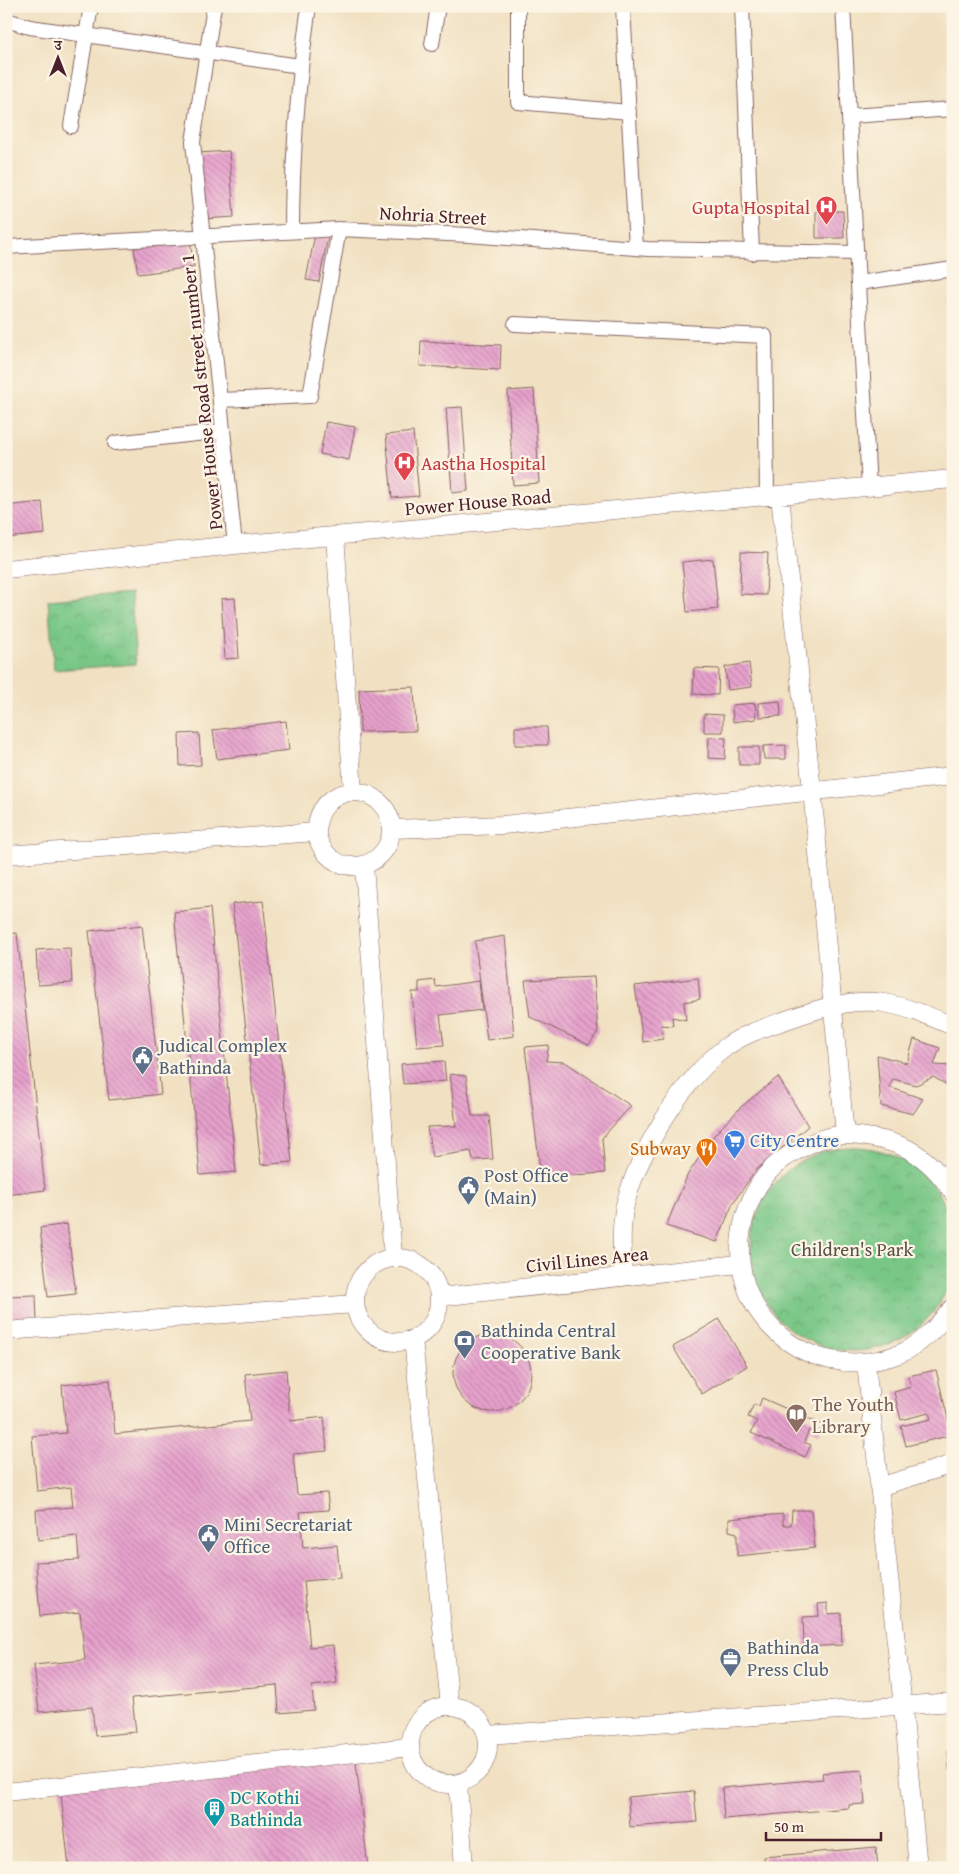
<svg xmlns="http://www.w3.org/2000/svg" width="959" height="1874" font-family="'Gentium Book Plus','Noto Serif Devanagari',serif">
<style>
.park{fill:url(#park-crowns);stroke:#627359}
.building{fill:url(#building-back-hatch)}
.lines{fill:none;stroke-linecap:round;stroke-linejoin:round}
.minor-casing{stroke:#846360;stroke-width:16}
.tertiary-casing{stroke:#846360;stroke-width:19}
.minor{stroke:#fff;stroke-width:14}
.tertiary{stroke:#fff;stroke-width:18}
.labels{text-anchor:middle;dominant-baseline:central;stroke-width:4.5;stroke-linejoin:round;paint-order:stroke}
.health-label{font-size:19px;fill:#be3a42;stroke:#fcf5e5;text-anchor:end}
.street-label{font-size:19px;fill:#4a1f2b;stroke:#fcf5e5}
.service-label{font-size:19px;fill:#4e5e75;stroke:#fcf5e5;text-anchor:start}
.shop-label{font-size:19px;fill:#366cbe;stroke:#fcf5e5;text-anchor:start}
.food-label{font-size:19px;fill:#c56008;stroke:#fcf5e5;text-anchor:end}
.park-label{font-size:19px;fill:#585147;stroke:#fcf5e5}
.education-label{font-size:19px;fill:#785e54;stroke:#fcf5e5;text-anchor:start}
.culture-label{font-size:19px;fill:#0d838f;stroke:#fcf5e5;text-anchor:start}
</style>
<defs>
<pattern id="park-crowns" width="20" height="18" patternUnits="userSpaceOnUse" patternTransform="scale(1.25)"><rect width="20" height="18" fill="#79c787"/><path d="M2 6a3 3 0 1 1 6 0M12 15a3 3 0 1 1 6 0" fill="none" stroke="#6aaa75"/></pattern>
<pattern id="building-back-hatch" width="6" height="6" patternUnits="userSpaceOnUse" patternTransform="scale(1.25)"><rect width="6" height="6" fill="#e7a2cd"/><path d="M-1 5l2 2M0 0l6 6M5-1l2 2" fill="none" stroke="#bd83a7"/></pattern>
</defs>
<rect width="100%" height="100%" fill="#fcf5e5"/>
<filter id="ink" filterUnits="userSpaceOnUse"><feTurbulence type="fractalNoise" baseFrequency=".02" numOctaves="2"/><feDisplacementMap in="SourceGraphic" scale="10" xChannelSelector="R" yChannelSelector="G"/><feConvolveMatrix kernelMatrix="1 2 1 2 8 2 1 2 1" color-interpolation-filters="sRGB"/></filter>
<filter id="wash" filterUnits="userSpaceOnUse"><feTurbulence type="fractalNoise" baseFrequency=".0096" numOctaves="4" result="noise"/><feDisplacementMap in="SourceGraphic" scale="20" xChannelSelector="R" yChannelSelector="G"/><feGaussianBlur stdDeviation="1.12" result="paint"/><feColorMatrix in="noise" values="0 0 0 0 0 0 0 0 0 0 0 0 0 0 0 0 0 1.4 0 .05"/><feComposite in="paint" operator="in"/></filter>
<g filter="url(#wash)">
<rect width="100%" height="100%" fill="#f1e1c2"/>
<path class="park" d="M131 593 136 664 54 670 48 600Z
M751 1249a102 102 0 1 1 204 0a102 102 0 1 1-204 0Z"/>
<g id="blocks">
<path class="building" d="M229 151 234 217 204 219 199 153Z
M816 211H843L844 238H816Z
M315 234 328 237 319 282 306 280Z
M190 241 194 267 138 274 134 248Z
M421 341 501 345 500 370 420 366Z
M534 389 539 483 513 485 508 391Z
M462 407 468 491 452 493 446 408Z
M326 422 355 427 349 460 320 454Z
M413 432 419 496 392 498 386 435Z
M42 502 45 534 6 538V506Z
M741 552 768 553 766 595 740 594Z
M713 559 718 609 687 612 682 562Z
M235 598 239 658 225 659 221 599Z
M749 663 752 687 728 690 725 667Z
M694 668 719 669 718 695 693 694Z
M414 687 416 731 360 732 359 689Z
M780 701 781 716 759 717 758 703Z
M755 703 756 719 733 722 732 705Z
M704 714 723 715V732H704Z
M286 721 289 750 217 759 213 730Z
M515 727H547L548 745H515Z
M199 733 201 765 180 766 179 734Z
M709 737 726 738 725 759 708 758Z
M786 745V759H764L763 746Z
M739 747H759V765H739Z
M263 901 292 1162 261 1165 232 904Z
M210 908 236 1172 200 1175 174 912Z
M142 925 161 1094 109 1100 89 931Z
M17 933 45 1190 6 1195V934Z
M505 936 514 1036 487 1040 475 941Z
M70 948 72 983 38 985 36 950Z
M594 977 598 1031 589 1045 530 1017 525 980Z
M698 978 700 999 684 1002 686 1020 672 1017 673 1026 661 1025 663 1039 643 1042 635 986Z
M435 980 436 987 479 981 482 1010 440 1015 444 1045 417 1047 412 992H419V982Z
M914 1039 940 1048 934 1065 953 1066V1088L933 1077 916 1085 893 1079 889 1087 923 1099 913 1114 881 1106 877 1055 907 1063Z
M549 1045 546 1061 565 1062 631 1106 602 1138 605 1173 541 1177 525 1047Z
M444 1061 446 1081 403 1084 401 1064Z
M450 1074 466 1076 472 1116H489L493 1159 473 1160 471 1151 432 1157 427 1127 456 1126Z
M778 1077 808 1126 756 1170 733 1203 717 1242 666 1226 688 1174 715 1134 741 1107Z
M67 1224 76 1294 48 1297 40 1228Z
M36 1295 37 1322 6 1323V1296Z
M719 1319 747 1366 702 1394 673 1347Z
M453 1373a39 39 0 1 1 78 0a39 39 0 1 1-78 0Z
M286 1370 290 1421 324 1417 327 1451 293 1454 297 1495 327 1493 329 1510 300 1512 303 1548 337 1545 340 1578 304 1581 310 1647 333 1645 337 1683 312 1686 314 1710 279 1713 277 1685 132 1698 136 1732 95 1736 92 1707 39 1712 34 1665 85 1660 80 1612 40 1616 36 1562 79 1560 77 1536 38 1540 36 1510 73 1507 71 1487 37 1491 32 1436 66 1433 62 1385 110 1380 115 1434 250 1421 245 1374Z
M936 1370 952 1435 906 1446 901 1426 931 1419 929 1413 901 1420 894 1392 911 1387 908 1376Z
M762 1398 823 1425 819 1434 809 1430 804 1442 811 1445 805 1457 751 1433 757 1421 748 1417 754 1404 759 1406Z
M792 1510H811L815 1548 737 1556V1533L729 1531V1519L783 1514V1525H791Z
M828 1603V1614L841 1613 842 1645 804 1647 803 1617 819 1616 818 1604Z
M948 1751H953V1769L949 1770Z
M355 1753 368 1868H69L60 1786Z
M862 1770 865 1804 849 1805V1808L724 1819 722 1788 823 1779 822 1773Z
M694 1791 697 1822 630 1827 628 1797Z
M876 1847 878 1868H765L764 1857Z"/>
</g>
</g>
<g filter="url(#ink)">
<use href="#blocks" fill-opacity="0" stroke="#846360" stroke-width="1"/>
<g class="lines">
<defs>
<path id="minor" d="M214 6 193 142 235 545
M518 6V102L629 112
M623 6 636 248
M742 6 752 253
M843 6 869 488
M6 20 30 27 300 66
M432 44 438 6
M851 116 953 109
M71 126 91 6
M292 231C292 155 298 81 309 6
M6 247 339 229 469 235 648 249 857 253
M859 283 953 269
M515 324 765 336 767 498
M220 400 310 396 339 229
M115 443 223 431"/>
<path id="tertiary" d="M780 496 812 790 845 1135
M335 536 353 791
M6 569 235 545 953 479
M317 829a37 37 0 1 1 74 0a37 37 0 1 1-74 0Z
M393 829 503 825 953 776
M6 855 316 832
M364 866 393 1258
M953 1193C926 1151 898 1139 849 1135 827 1133 804 1146 786 1157 768 1169 755 1188 748 1207 712 1304 804 1390 899 1354 922 1345 938 1325 953 1307
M355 1300a42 42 0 1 1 84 0a42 42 0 1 1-84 0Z
M623 1277C622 1254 620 1227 625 1205 638 1153 683 1079 726 1047 745 1033 770 1026 792 1018 820 1008 854 998 884 1003 908 1007 931 1017 953 1026
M439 1297 739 1264
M6 1331 354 1304
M413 1339 450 1706
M866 1363 903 1707 918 1868
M879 1487 953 1464
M410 1745a39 39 0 1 1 78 0a39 39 0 1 1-78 0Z
M487 1735 953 1702
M458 1783 464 1868
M6 1792 409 1747"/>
</defs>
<use href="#minor" class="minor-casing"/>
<use href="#tertiary" class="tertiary-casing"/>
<use href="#minor" class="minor"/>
<use href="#tertiary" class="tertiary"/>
</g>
</g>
<defs>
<symbol id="hospital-pin" viewBox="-11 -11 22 30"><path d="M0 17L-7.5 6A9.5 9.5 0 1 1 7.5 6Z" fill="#e0444e" stroke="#fcf5e5"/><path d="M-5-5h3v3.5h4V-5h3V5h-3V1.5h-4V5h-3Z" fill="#fff"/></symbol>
<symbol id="civic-pin" viewBox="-11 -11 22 30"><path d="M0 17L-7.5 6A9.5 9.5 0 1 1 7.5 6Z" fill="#5c6f8a" stroke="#fcf5e5"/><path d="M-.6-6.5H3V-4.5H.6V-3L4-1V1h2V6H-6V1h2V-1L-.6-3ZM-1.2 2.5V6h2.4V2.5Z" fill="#fff"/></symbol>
<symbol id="supermarket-pin" viewBox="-11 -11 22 30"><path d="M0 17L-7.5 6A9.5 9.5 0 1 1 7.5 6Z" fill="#3f7fe0" stroke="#fcf5e5"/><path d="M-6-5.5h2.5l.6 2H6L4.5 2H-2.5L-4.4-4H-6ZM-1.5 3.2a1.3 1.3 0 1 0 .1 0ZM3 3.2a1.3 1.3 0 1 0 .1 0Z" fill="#fff"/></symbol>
<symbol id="restaurant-pin" viewBox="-11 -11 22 30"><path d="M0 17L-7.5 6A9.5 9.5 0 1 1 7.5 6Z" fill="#e8710a" stroke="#fcf5e5"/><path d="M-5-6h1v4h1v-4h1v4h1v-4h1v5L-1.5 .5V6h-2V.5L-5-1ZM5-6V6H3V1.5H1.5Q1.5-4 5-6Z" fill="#fff"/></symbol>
<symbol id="bank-pin" viewBox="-11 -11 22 30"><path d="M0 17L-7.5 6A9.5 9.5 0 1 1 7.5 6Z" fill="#5c6f8a" stroke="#fcf5e5"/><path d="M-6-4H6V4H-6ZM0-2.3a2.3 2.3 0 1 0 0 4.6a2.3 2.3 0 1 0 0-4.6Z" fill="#fff"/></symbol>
<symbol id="library-pin" viewBox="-11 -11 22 30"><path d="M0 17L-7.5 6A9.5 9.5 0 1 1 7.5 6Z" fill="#8d6e63" stroke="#fcf5e5"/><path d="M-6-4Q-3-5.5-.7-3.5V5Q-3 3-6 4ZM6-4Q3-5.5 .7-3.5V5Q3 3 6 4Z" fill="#fff"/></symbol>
<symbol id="office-pin" viewBox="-11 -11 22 30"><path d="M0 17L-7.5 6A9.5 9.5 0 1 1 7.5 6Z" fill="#5c6f8a" stroke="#fcf5e5"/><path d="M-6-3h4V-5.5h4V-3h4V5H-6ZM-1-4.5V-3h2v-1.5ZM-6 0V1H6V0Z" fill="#fff"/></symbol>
<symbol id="building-pin" viewBox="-11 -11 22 30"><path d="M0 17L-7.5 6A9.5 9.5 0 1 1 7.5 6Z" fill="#0f9aa8" stroke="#fcf5e5"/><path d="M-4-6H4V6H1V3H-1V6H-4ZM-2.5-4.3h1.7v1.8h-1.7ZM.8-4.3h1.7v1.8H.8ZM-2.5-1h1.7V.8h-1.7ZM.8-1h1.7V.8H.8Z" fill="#fff"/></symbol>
</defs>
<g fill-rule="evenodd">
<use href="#hospital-pin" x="814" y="194" width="25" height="34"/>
<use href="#hospital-pin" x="392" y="450" width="25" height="34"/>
<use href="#civic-pin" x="130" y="1044" width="25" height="34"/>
<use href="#supermarket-pin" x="722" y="1128" width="25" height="34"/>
<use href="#restaurant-pin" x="694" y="1136" width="25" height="34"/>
<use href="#civic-pin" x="456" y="1174" width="25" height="34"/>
<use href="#bank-pin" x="452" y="1328" width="25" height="34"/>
<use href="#library-pin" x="784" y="1402" width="25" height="34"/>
<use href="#civic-pin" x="196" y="1522" width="25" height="34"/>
<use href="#office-pin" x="718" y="1646" width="25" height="34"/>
<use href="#building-pin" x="202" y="1796" width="25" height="34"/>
</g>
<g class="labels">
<g class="health-label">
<text x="810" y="207">Gupta Hospital</text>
<text x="421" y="463" text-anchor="start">Aastha Hospital</text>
</g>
<g class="street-label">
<text transform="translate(433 215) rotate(3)">Nohria Street</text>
<text transform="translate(201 392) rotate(-96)">Power House Road street number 1</text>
<text transform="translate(478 502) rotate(-5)">Power House Road</text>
<text transform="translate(587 1259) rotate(-6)">Civil Lines Area</text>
</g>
<g class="service-label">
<text x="159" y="1045">Judical Complex<tspan x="159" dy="22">Bathinda</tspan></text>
<text x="484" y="1175">Post Office<tspan x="484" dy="22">(Main)</tspan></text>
<text x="481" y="1330">Bathinda Central<tspan x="481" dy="22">Cooperative Bank</tspan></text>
<text x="224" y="1524">Mini Secretariat<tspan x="224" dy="22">Office</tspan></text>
<text x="747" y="1647">Bathinda<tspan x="747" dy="22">Press Club</tspan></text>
</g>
<g class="shop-label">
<text x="750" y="1140">City Centre</text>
</g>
<g class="food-label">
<text x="691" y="1148">Subway</text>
</g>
<g class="park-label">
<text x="852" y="1249">Children's Park</text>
</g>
<g class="education-label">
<text x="812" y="1404">The Youth<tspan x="812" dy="22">Library</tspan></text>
</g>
<g class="culture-label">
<text x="230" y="1797">DC Kothi<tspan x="230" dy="22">Bathinda</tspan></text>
</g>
</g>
<rect width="959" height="1874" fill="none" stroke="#fcf5e5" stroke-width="25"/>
<g transform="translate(58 58)" stroke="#fcf5e5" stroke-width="4" paint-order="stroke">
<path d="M0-4L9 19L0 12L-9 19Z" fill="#4a1f2b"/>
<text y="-8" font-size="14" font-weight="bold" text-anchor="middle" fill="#4a1f2b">उ</text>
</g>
<path d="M766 1832v8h115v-8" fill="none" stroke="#4a1f2b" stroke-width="2.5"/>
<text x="774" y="1832" font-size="15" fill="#4a1f2b" stroke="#fcf5e5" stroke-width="4" paint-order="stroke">50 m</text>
</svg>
